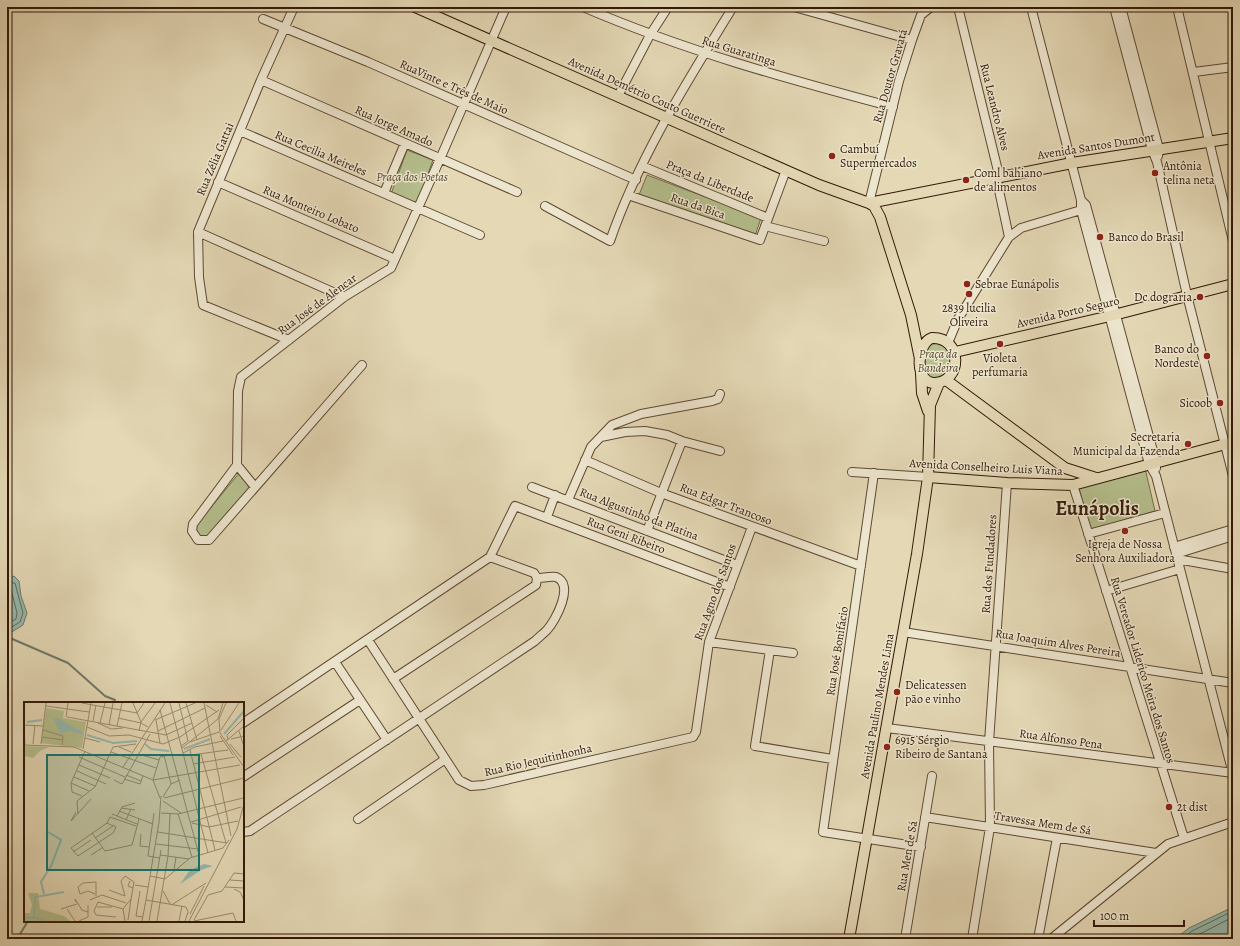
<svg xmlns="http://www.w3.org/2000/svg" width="1240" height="946" font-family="Alegreya,serif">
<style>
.green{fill:#b5bf8d;stroke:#746c4a}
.water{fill:#95baae;stroke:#6e7a6c}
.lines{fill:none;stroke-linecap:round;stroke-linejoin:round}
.shore{stroke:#646a5b;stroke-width:1}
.stream{stroke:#6e7a6c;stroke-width:2}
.minor-casing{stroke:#5f4933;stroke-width:10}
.major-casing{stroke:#331908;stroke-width:12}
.minor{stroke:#ede6cf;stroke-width:8}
.major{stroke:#e4d8b5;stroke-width:10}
.poi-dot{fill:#8f2418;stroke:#ede6cf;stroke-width:1.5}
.labels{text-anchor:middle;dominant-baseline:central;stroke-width:3;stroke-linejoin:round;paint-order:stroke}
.street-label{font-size:12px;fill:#331908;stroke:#ede6cf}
.poi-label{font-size:12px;fill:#331908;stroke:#ede6cf;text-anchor:start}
.park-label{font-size:12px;font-style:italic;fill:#5a4b30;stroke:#ede6cf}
.town-label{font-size:20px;font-weight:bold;fill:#331908;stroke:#ede6cf}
.inset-river{fill:none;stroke:#95baae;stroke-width:2}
.inset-road{fill:none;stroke:#9d8c70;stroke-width:1}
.view{fill:#0f766e;fill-opacity:0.15;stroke:#0f766e;stroke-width:2}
.inset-edge{fill:none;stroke:#331908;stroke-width:2}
</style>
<rect width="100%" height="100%" fill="#e4d8b5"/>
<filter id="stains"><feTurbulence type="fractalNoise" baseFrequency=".005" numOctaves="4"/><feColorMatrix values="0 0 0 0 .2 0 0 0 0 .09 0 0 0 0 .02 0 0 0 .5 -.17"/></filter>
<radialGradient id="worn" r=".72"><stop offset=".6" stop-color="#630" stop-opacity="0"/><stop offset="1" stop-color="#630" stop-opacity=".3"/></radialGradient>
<path class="green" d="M407 150 433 160 417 204 391 194Z
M647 175 761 218 755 236 639 195Z
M934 341 947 344 953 365 945 377 928 378C921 367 922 348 934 341Z
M1145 468 1155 511 1090 530 1079 488Z
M240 472 245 476 249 489 208 538 202 539 194 528Z"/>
<path class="water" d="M14 576 19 581 21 596 27 613 23 625 7 635V579Z
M1233 907V939H1175L1189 928Z"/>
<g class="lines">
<path class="shore" d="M7 583H15L23 613 20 622 7 630
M7 588 11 589 17 613 16 619 7 624
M1182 939 1192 931 1233 911
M1190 939 1233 917"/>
<path class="stream" d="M7 632 10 638 68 663 105 696 115 700 113 703
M17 939 28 921"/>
<defs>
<path id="minor" d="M583 7C683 50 787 79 893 107
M794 7 912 40
M958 7 998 171 997 181 1009 237
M1031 7 1081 200V210L1149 464 1156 476 1233 774
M1114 7 1152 150 1157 162 1187 295 1233 476
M1121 7 1159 149 1158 156
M1177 7 1233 241
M263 19 368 62 636 180
M1194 72 1233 67
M261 80 517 192
M618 96 650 35 668 7
M240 131 480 235
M642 166 768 218
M218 182 395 259
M384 193 405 143
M628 195 760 240 786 170
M1081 200 1086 205 1156 462V468
M869 203 899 81 912 40 921 15 931 7
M545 206 610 241C639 157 687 82 733 7
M765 226 824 241
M198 232 344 297
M289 340 203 305 199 277 198 232 261 80 294 7
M948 343 958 319 1009 237 1021 228 1081 210 1085 207
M601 437 625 432 645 431 667 435 682 441 720 451
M585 460 661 493 861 566
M237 465 193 524 192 531 198 540H209L362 365
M852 472 928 477
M874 473 823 832 921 847
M1073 485 1184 838
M255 487 237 465 238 391 241 377 344 297 391 268 440 159 506 7
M532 487 737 565
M568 500 591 447 612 425 641 414 712 401 718 399 720 394
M547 517 555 495
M647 531 682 441
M1088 534 1165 513
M1174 547 1233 529
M1176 554 1233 536
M1177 559 1233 569
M1106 591 1180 569
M903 632 1233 683
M368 640 459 780 471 786 484 785 693 737 696 732 709 642 752 527
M709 642 793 653
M770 650 755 746 832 759
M335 662 387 740
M393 679 536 585 537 578 534 573 490 557
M243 723 490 557 515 506 730 587
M887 728 1233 773
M243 777 360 700
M925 817 1156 853
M358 819 444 760
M243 832 250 831 535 641C539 637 543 634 547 630 556 620 575 584 556 577 551 576 542 578 537 578
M905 939 932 776
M972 939 990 827 989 742 1007 483
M1038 939 1057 838
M1051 939 1168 844 1233 822"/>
<path id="major" d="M415 7 819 185 869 203 874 206 880 217 911 315 920 359
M869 203 1072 163 1233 138
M932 338C963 337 962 382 935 383 914 384 916 343 932 338Z
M955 352 1110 316 1233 284
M921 373 922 393 928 411
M946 380 1065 468 1096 478
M928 477 1007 483 1073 485 1233 442
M849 939 917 554 928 477 930 405 939 383"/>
</defs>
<use href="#minor" class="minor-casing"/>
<use href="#major" class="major-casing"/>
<use href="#minor" class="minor"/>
<use href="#major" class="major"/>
</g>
<g class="poi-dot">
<circle cx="832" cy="156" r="4"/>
<circle cx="1155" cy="173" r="4"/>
<circle cx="966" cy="180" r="4"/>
<circle cx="1100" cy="237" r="4"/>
<circle cx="967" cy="284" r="4"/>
<circle cx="969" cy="294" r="4"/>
<circle cx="1200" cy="297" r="4"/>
<circle cx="1000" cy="344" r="4"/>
<circle cx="1207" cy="356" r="4"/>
<circle cx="1220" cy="403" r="4"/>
<circle cx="1188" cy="444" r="4"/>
<circle cx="1125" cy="531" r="4"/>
<circle cx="897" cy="692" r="4"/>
<circle cx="887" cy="747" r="4"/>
<circle cx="1169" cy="807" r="4"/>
</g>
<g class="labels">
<g class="street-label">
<text transform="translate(739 51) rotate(17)">Rua Guaratinga</text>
<text transform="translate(890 76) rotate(-74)">Rua Doutor Gravatá</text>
<text transform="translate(454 87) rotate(24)">RuaVinte e Três de Maio</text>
<text transform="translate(647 95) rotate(24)">Avenida Demétrio Couto Guerriere</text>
<text transform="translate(995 107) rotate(76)">Rua Leandro Alves</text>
<text transform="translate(394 126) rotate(24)">Rua Jorge Amado</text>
<text transform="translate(1096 146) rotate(-9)">Avenida Santos Dumont</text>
<text transform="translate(321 153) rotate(23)">Rua Cecilia Meireles</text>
<text transform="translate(215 159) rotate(-67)">Rua Zélia Gattai</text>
<text transform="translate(710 181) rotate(22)">Praça da Liberdade</text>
<text transform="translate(698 206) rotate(19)">Rua da Bica</text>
<text transform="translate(311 209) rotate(23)">Rua Monteiro Lobato</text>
<text transform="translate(317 304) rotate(-36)">Rua José de Alencar</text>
<text transform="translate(1068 312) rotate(-13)">Avenida Porto Seguro</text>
<text transform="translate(986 467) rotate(3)">Avenida Conselheiro Luis Viana</text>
<text transform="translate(726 504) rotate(21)">Rua Edgar Trancoso</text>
<text transform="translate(639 514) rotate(21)">Rua Algustinho da Platina</text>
<text transform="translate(626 535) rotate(21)">Rua Geni Ribeiro</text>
<text transform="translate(989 564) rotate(-86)">Rua dos Fundadores</text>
<text transform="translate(715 592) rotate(-70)">Rua Agno dos Santos</text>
<text transform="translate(1058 643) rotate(9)">Rua Joaquim Alves Pereira</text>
<text transform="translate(837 651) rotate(-81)">Rua José Bonifácio</text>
<text transform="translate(1143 670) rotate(73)">Rua Vereador Liderico Meira dos Santos</text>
<text transform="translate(877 706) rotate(-80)">Avenida Paulino Mendes Lima</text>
<text transform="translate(1061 739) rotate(8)">Rua Alfonso Pena</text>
<text transform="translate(538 760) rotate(-13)">Rua Rio Jequitinhonha</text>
<text transform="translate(1043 823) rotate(9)">Travessa Mem de Sá</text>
<text transform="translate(907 856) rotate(-80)">Rua Men de Sá</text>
</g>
<g class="poi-label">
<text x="840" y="149">Cambuí<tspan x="840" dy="14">Supermercados</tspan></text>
<text x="1163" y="166">Antônia<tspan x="1163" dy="14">telina neta</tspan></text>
<text x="974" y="173">Coml bahiano<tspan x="974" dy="14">de alimentos</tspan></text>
<text x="1108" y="237">Banco do Brasil</text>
<text x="975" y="284">Sebrae Eunápolis</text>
<text x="1192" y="297" text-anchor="end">Dc dograria</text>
<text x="969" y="308" text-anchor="middle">2839 lucilia<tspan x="969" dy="14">Oliveira</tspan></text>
<text x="1199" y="349" text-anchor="end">Banco do<tspan x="1199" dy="14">Nordeste</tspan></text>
<text x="1000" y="358" text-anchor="middle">Violeta<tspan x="1000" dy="14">perfumaria</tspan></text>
<text x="1212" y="403" text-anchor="end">Sicoob</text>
<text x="1180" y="437" text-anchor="end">Secretaria<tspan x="1180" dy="14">Municipal da Fazenda</tspan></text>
<text x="1125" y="544" text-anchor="middle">Igreja de Nossa<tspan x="1125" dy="14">Senhora Auxiliadora</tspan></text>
<text x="905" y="685">Delicatessen<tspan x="905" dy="14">pão e vinho</tspan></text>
<text x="895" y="740">6915 Sérgio<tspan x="895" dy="14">Ribeiro de Santana</tspan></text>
<text x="1177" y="807">2t dist</text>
</g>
<g class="park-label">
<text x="412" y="177">Praça dos Poetas</text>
<text x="938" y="354">Praça da<tspan x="938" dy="14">Bandeira</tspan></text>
</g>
<g class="town-label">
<text x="1097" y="508">Eunápolis</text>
</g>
</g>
<g transform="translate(24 702)">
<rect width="220" height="220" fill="#e4d8b5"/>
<path d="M22 6 40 9 39 16 62 20 58 46 17 41ZM0 44 25 45 16 49 9 56 0 54ZM4 191H14L16 207 40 214 46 219H0V211H6L8 203Z" fill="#b5bf8d"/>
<path d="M34 16 58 30 59 33 47 29 36 31 30 17ZM180 162 189 164 177 168 156 182 166 168Z" fill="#95baae"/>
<path class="inset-river" d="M3 20 18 18M200 32 220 9M63 33 89 41 113 39M121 42 127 47 145 49M160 47 186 37M20 192 17 180 27 164 37 138 24 130M10 215 11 195 40 190M0 216H12L20 219"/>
<path class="inset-road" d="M58 1 113 11 120 1M109 1 117 20M146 1 159 51M155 1 164 39 157 44M162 1 173 38M180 1 207 134M202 1 195 17 196 31 220 65M182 3 193 10M22 4 65 10M136 8 175 153M42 15 44 1M43 15 142 33 168 21M94 16 117 21 124 25M194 17 199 1M131 18 171 1M132 18 136 41M69 19 72 3M74 21 87 27 99 26M76 21 81 1M0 23 1 43M0 23 19 24M85 23 89 1M93 24 98 1M63 25 85 34 105 33 139 42 156 35 195 8M19 28 39 34 38 43M197 28 215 1M115 29 117 20 131 1M134 29 181 6M215 29 220 45M196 34 209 53M18 35 39 38M61 36 76 40M207 37 220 34M204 38 203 33 220 16M202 39 220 24M166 40 195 30M9 42 11 23M17 42 22 1M206 42 217 55M0 43 50 45 129 78M95 45 107 50M158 46 194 17M59 47 67 1M166 48 191 148M87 50 132 66M159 51 184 151M159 51 171 45 199 39M114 52 135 58M177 52 202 141M140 53 147 82M167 53 204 48M55 55 101 75M169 62 211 55M55 63 86 76M99 65 141 1M53 69 82 82M102 73 117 79M50 75 71 84M100 77 116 82 119 74M90 78 98 82 126 32M129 78 136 55 149 52M129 78 216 63M129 78 136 96M47 81 65 89M58 94 48 90 47 81 61 49M137 94 135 120 122 198 162 205 164 210 161 219M139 95 147 82 156 78M140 96 220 76M139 99 157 111M97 106 111 108M95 109 129 122M52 110 47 119 67 97M130 111 124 154 136 156M137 111 154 112 219 96M54 112 53 99 71 85 89 45 112 42M88 112 113 122M154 112 168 155M93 114 98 105 111 101M102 118 107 107M167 120 217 105M168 121 185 125 214 119M89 123 92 125 89 131 54 154 47 146 83 121 86 115 112 124M134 130 203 141M68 131 81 149 108 143 115 117M117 132 116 144 125 145M71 136 89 124 83 121M132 142 174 147M49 150 67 138M67 153 78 146M136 153 165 157M150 168 152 155M126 174 141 177M141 177 166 156 199 146 205 138M206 178 220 179M111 183 124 185M201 185 220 186M210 187 216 190 220 198M85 188 101 194 97 179 101 174 110 180 109 186 104 184 106 179M116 189 112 214 119 215M139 189 146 202M71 192 64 189 56 192 54 185 59 181 72 180V194M66 198 78 193 102 201M52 200 51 197 58 208 64 210M149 202 182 181M73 205H88M37 207 53 202M43 207 51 219M166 212 180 184M92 215 72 213 70 209 74 200 99 207M104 218 107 197M170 218 184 193 198 189 210 171 220 172M55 219 64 215V203M101 219 99 207 107 197 109 186M118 219 122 198M125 219 137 148M133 219 144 154 146 112M155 219 158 204M165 219 213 127 220 102M170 219 209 211 212 219"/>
<path class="view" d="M23 53H175V168H23Z"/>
<rect width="220" height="220" class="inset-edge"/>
</g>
<rect width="1240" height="946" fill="none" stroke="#e4d8b5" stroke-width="24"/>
<rect x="8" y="8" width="1224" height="930" fill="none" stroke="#331908" stroke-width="2"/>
<rect x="12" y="12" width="1216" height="922" fill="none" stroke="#331908"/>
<path d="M1094 920v6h90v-6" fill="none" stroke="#331908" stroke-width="2"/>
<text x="1100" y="920" font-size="12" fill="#331908" stroke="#ede6cf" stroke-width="3" paint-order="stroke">100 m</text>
<rect width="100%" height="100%" filter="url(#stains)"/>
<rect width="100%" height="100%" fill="url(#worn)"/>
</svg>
